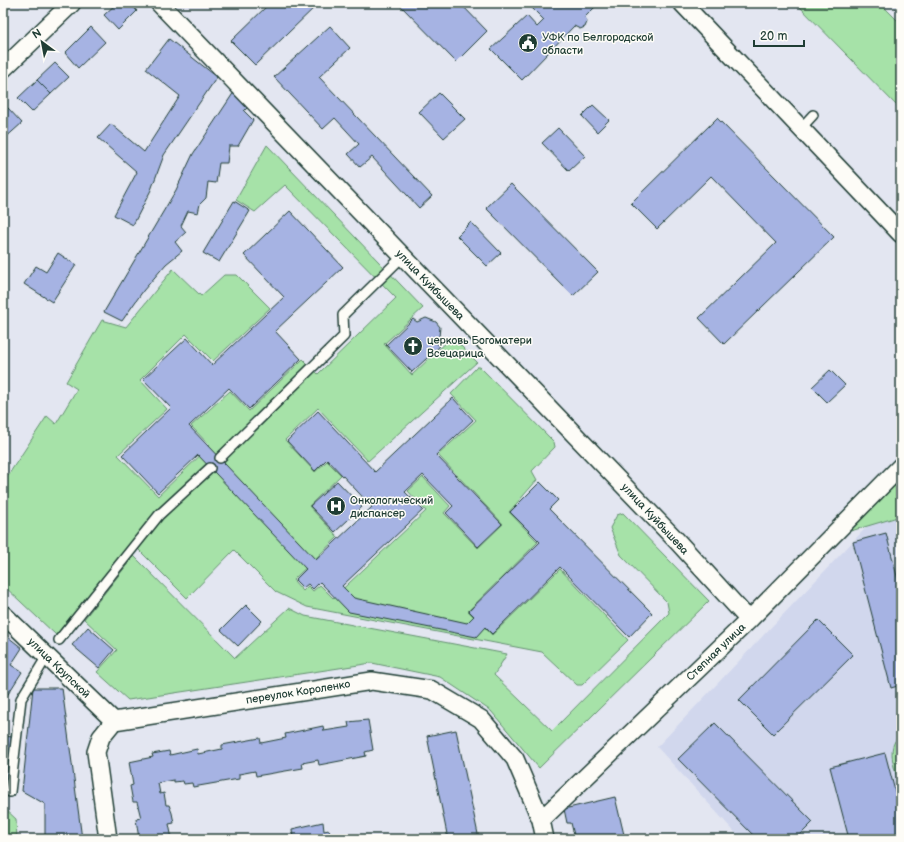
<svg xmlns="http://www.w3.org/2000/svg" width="904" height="842" font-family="'Balsamiq Sans',sans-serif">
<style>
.built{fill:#d1d7ed}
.green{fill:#a6e2a8;stroke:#62906e}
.building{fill:#a6b3e3;stroke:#1f3d34}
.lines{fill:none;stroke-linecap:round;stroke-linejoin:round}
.lane-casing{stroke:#1f3d34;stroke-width:12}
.street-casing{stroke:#1f3d34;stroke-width:20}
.lane{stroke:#fdfcf7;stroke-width:9}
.street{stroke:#fdfcf7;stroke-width:17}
.labels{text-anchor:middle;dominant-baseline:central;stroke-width:3;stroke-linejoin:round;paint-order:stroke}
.poi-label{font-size:11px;fill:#1f3d34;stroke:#fdfcf7;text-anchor:start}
.street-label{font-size:11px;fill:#1f3d34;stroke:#fdfcf7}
</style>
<rect width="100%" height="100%" fill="#e3e6f1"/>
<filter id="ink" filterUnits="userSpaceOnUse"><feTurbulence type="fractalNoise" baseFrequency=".025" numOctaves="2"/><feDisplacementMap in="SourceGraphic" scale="8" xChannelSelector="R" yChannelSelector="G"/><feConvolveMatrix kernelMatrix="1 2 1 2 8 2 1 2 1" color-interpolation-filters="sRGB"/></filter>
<g filter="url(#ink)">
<path class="built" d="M901 491V839H741L657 747Z"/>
<path class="green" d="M796 3H880L901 24V110Z
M267 145 423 308 384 344 412 375 452 337 477 362 368 461 318 408 285 440 315 472 327 461 341 475 309 506 338 537 293 580 303 591 308 586 313 591 320 585 333 598 426 511 408 491 423 477 450 506 444 513 478 548 503 524 438 455 476 420 451 394 477 367H480L554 442 555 447 532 471 537 480 509 512 538 542 468 611 492 635 560 569 628 640 582 685H577L542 652 307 607 276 592 234 550 187 598 131 542 56 635 3 585V483L47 416 56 424 77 389 66 382 102 320 126 327 173 269 201 296 224 275H237L270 308 213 361 186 334 140 380 167 409 118 455 158 496 210 446 191 426 230 391 249 411 303 359 318 374 396 298 285 185 255 212 236 200Z
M901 473V516L844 533Z
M623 513 709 601 539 768 491 711 440 677 372 663 128 700 97 672 117 650 84 619 134 556 235 658 289 608 305 616 507 654 494 675 552 731 669 613 667 602 621 555 610 528 617 515Z
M901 735V790C897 774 883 747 901 735Z
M3 807 16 819 17 839H3Z"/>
<path class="building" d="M117 3H130L137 11 118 30 104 15Z
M270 3H319L255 65 231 41Z
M398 3H460L487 31 456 62Z
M527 3H595L597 5 585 17 587 22 585 27 580 29 574 26 522 80 491 49 527 16 537 27 544 20Z
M330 26 350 48 319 77 432 196 419 208 372 157 360 167 348 154 359 144 335 118 323 129 274 77Z
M91 27 105 42 78 68 65 53Z
M169 39 217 77 164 155 151 190 133 225 114 215 137 172 98 138 111 124 144 152 180 96 146 69Z
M55 63 69 77 51 94 37 80Z
M37 80 51 94 32 112 18 98Z
M234 92 250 105 244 111 253 120 238 146H229L227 163H219L216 183 208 182 206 198 200 204 198 213 188 211 181 226 186 232 175 242 182 251 166 264 143 291 122 321 104 312 176 190 193 154Z
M439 93 465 119 444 138 419 112Z
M593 105 609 120 597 132 582 116Z
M8 108 22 123 3 140V113Z
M717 118 834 237 724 344 699 318 776 243 711 176 657 229 631 203Z
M558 128 585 156 569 171 542 143Z
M511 184 598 272 573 296 486 208Z
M234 201 250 211 219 262 203 253Z
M290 211 343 267 275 331 301 359 249 409 229 388 189 426 316 560 372 507 327 459 315 471 287 441 318 411 375 472 453 398 473 420 436 455 502 524 478 547 446 513 453 506 423 475 405 492 423 510 342 586 354 598 467 623 474 616 469 611 540 542 510 512 540 482 558 500 549 509 652 613 629 637 560 567 492 634 485 627 476 637 349 612 320 582 313 589 308 584 303 588 295 580 306 569 198 455 158 493 122 455 171 408 143 379 187 338 212 365 284 297 244 255Z
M471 222 501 253 487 266 457 236Z
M58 253 76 265 52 302 24 284 36 266 46 272Z
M426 318 436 322 440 327 439 337 435 342 440 346 412 372 386 345 413 319 417 322Z
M830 370 845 385 827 402 812 387Z
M337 481 362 507 335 532 310 506Z
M886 533 901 592V685L891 688 853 542Z
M246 605 262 621 238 646 221 630Z
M818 620 853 655 773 734 739 700Z
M88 627 114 650 99 668 72 645Z
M3 633 22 648 11 665 22 672 3 702Z
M33 688H62L82 839H45V804L22 791Z
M368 720 373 750 365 752 366 756 319 765 318 760 302 763 303 768 256 776 255 771 239 774V779L193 787 192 783 184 784 183 781 174 782V780L158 783 160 794 164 793 166 805H169L172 813 174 823 169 824 172 839H139L136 819 141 818 137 802H133L130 786 133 785 129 762 153 757 152 754 169 751 170 755 197 749 198 754 222 749V745L260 738 261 743 286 738 285 734 323 726 324 731 349 727 348 722Z
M715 723 813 822 796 839H757L678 759Z
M456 730 479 839H448L427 736Z
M3 736 13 737 7 778H3Z
M885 753 901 814V839H849L830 767Z
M615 797 625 839H575L571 823H567L564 809Z
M323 822 324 831 329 830 331 839H293L292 829Z"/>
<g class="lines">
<defs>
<path id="lane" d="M802 127 813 115
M220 458 344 336 343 315 403 256
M59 640 159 515 210 468
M10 792 21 699 47 656"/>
<path id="street" d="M159 3 677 541 749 620
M682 3 901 234
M3 69 72 3
M3 614 114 721
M108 839 96 752 101 737 114 721 372 681 432 690 481 719 515 759 541 820
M545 839 541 820 749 620 901 466"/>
</defs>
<use href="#lane" class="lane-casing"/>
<use href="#street" class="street-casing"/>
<use href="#lane" class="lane"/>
<use href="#street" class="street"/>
</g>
</g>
<defs>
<symbol id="civic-disc" viewBox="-11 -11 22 22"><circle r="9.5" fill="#1f3d34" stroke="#fdfcf7"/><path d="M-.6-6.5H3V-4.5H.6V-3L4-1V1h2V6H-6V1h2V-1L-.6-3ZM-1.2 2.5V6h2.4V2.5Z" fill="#fff"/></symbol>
<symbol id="church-disc" viewBox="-11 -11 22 22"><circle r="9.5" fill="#1f3d34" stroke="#fdfcf7"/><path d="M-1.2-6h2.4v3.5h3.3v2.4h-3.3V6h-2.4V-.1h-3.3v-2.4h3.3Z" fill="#fff"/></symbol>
<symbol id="hospital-disc" viewBox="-11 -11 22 22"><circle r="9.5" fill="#1f3d34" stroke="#fdfcf7"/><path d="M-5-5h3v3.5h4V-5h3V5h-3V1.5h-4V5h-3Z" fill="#fff"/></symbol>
</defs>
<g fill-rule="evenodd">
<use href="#civic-disc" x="517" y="32" width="22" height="22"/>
<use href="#church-disc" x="402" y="335" width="22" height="22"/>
<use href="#hospital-disc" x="325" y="495" width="22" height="22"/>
</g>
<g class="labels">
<g class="poi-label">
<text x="542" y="37">УФК по Белгородской<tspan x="542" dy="13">области</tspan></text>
<text x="427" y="340">церковь Богоматери<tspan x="427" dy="13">Всецарица</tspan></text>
<text x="350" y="500">Онкологический<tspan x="350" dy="13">диспансер</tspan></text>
</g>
<g class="street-label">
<text transform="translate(430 285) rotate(46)">улица Куйбышева</text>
<text transform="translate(655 519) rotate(47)">улица Куйбышева</text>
<text transform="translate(716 652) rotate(-44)">Степная улица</text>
<text transform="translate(59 668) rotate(44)">улица Крупской</text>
<text transform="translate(298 692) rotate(-9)">переулок Короленко</text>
</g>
</g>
<rect width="904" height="842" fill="none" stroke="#fdfcf7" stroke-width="16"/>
<rect x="8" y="8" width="888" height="826" fill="none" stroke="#1f3d34" stroke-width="1.5" filter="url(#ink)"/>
<g transform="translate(42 42) rotate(328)" stroke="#fdfcf7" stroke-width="3" paint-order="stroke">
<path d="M0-3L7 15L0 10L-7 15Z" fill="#1f3d34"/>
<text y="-6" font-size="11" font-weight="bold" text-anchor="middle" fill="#1f3d34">N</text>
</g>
<path d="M754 40v6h50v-6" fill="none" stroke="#1f3d34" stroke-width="2"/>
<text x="760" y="40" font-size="12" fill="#1f3d34" stroke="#fdfcf7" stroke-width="3" paint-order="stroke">20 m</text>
</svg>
